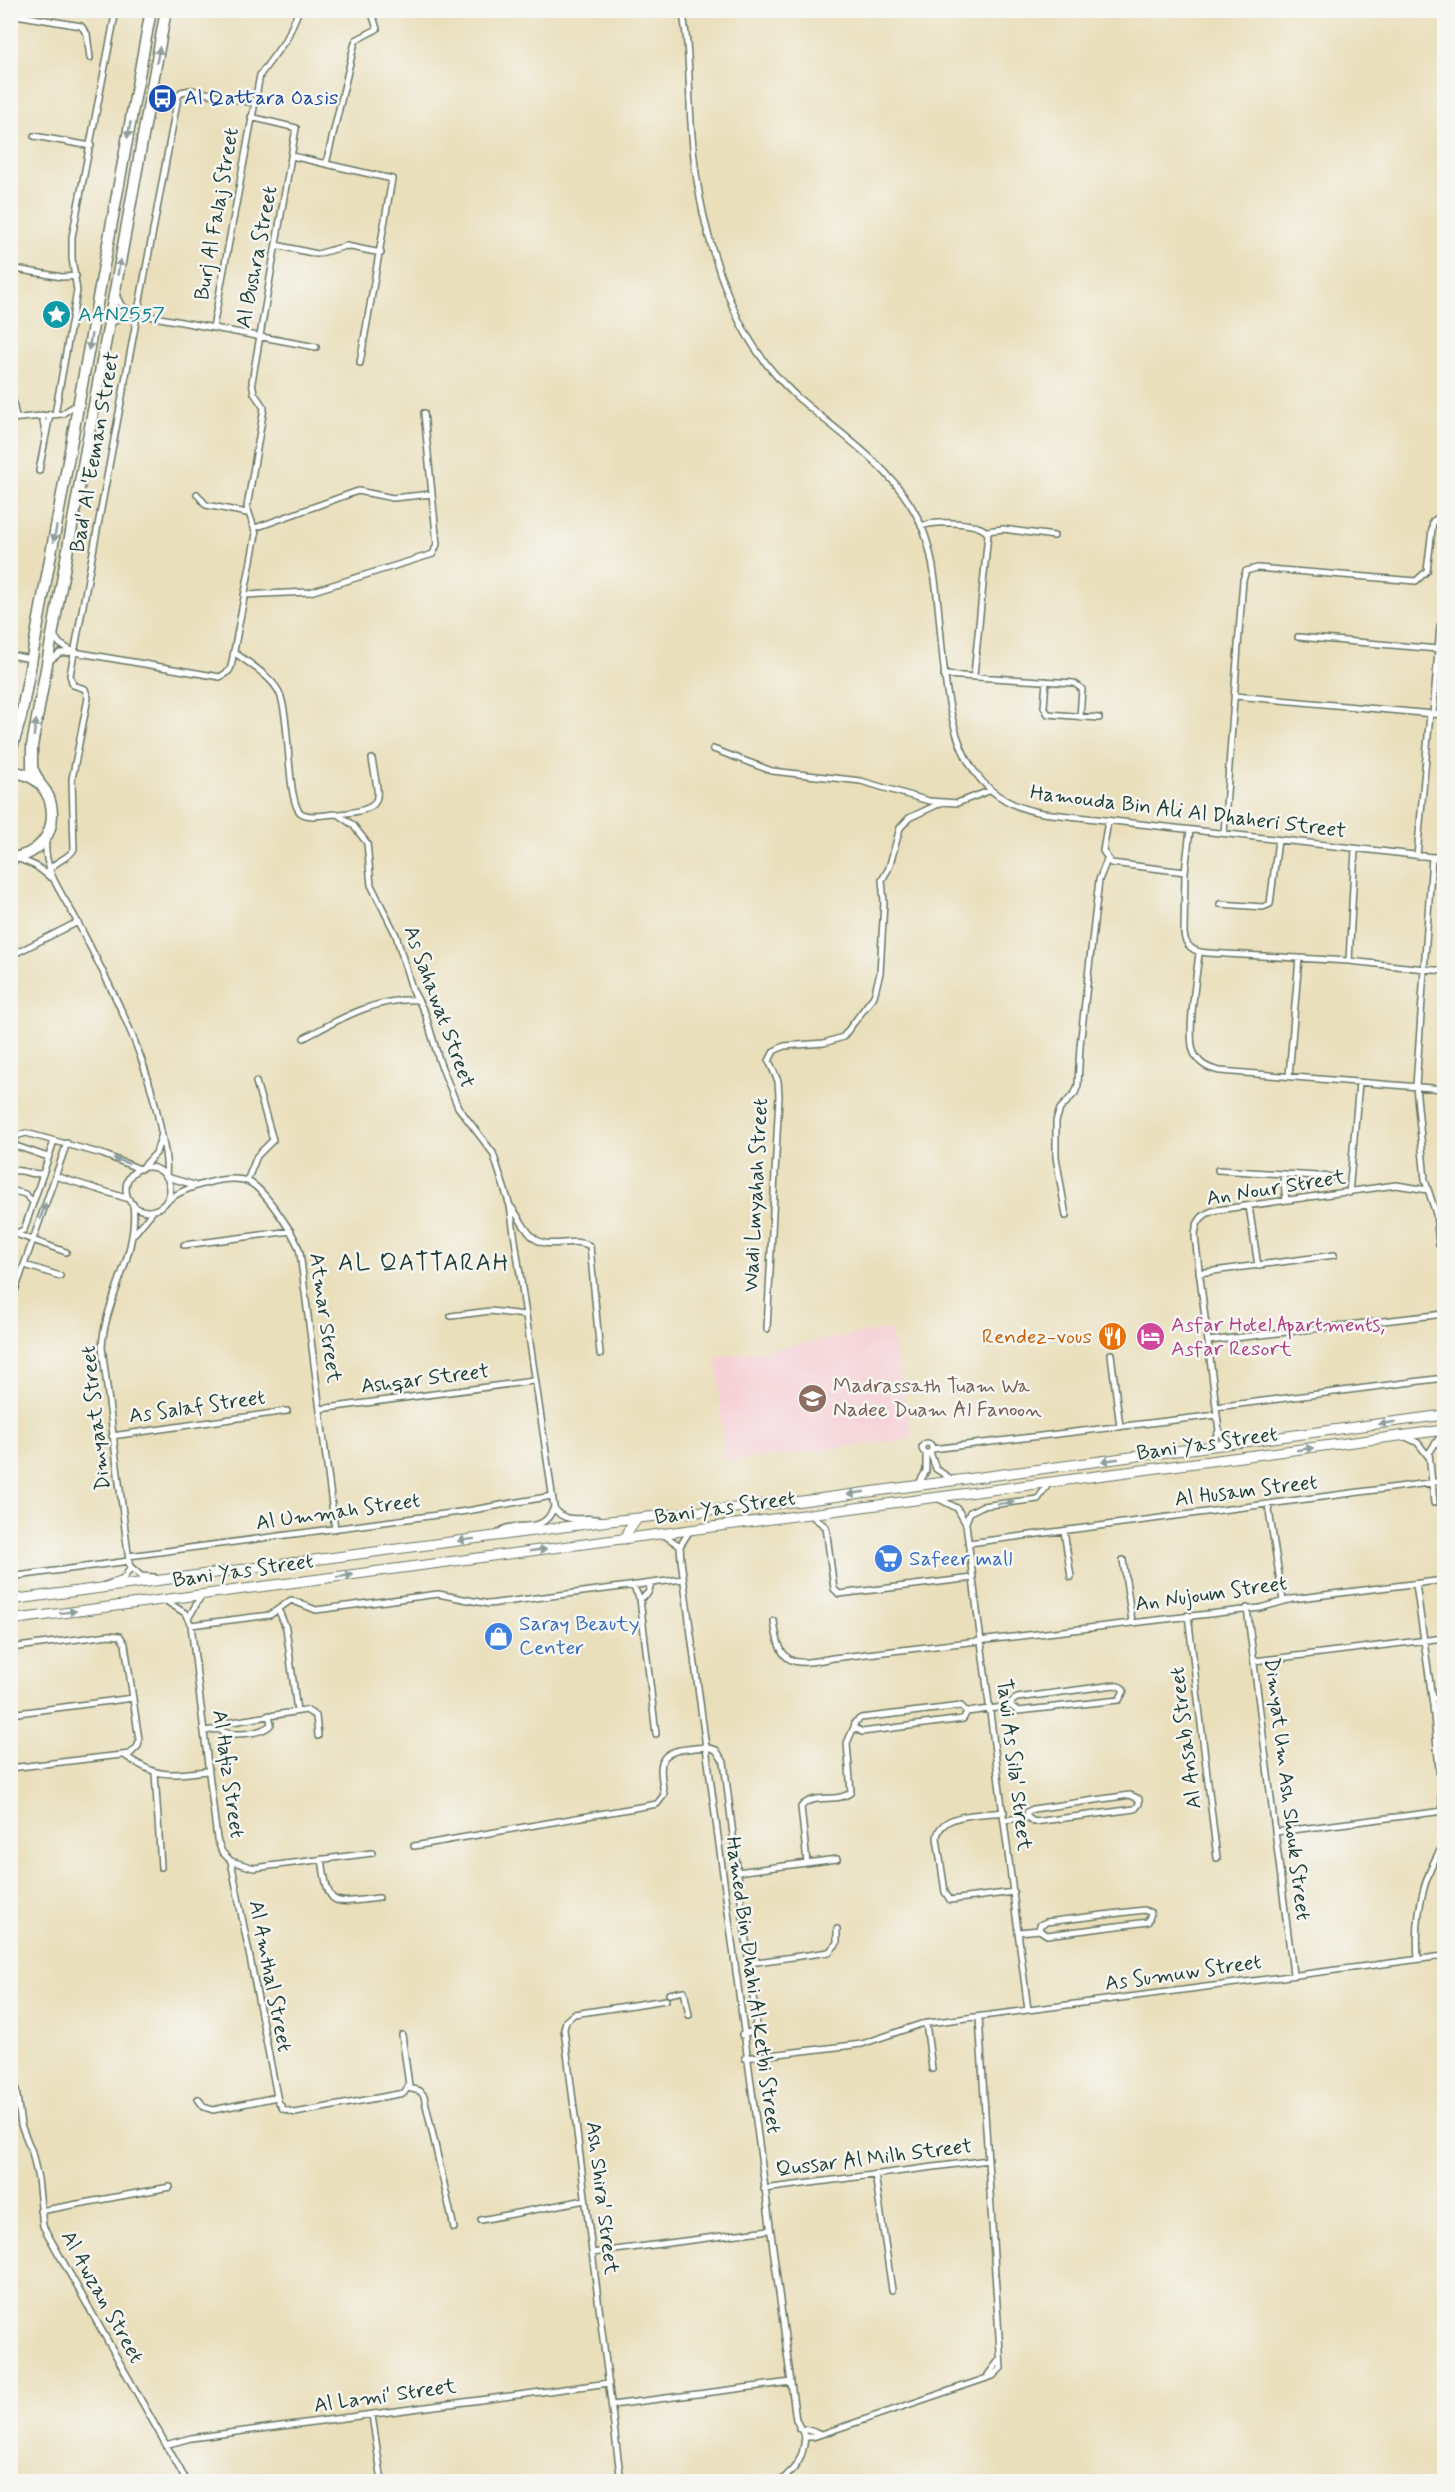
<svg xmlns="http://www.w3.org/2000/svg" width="1455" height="2492" font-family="Mynerve,sans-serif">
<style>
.built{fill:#f6cfd6}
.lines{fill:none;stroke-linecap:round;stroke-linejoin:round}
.street-casing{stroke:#667663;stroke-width:8}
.primary-casing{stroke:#667663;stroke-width:11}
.highway-casing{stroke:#667663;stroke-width:13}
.street{stroke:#fff;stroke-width:5}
.primary{stroke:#fff;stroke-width:9}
.highway{stroke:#fff;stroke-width:10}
.oneway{fill:#8f9e9a}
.labels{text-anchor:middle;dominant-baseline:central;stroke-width:5;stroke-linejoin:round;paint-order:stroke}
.transit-label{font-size:21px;fill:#164399;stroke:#f6f6f2;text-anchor:start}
.street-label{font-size:21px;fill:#1f3d34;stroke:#f6f6f2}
.culture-label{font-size:21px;fill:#0d838f;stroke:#f6f6f2;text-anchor:start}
.hotel-label{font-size:21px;fill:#b23c85;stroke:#f6f6f2;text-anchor:start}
.food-label{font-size:21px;fill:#c56008;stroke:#f6f6f2;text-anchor:end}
.education-label{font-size:21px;fill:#785e54;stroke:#f6f6f2;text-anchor:start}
.shop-label{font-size:21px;fill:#366cbe;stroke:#f6f6f2;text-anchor:start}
.quarter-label{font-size:24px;letter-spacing:1.5px;fill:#1f3d34;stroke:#f6f6f2}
</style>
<rect width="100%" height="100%" fill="#f6f6f2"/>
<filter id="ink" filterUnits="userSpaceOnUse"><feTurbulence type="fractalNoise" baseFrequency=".0167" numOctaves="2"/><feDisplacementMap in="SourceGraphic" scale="12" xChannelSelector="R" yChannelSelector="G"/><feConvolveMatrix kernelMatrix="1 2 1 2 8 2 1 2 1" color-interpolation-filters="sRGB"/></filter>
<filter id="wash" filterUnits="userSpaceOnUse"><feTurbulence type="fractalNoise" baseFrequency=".008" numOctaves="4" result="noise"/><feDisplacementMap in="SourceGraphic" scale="24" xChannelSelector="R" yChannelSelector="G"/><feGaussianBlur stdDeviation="1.35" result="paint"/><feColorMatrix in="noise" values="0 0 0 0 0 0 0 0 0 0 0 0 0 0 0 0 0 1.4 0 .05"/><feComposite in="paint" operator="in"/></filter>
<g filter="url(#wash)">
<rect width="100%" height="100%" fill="#eadfbb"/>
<path class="built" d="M890 1329 913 1439 724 1462 717 1358Z"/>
</g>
<g filter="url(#ink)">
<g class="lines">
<defs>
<path id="street" d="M682 10C691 52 688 95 692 136 696 192 709 248 730 300 744 336 768 370 796 396 843 437 903 472 925 535 956 624 917 793 1043 813L1432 857 1444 856
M10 14 81 26 87 34 90 58
M34 136 91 146
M292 156 326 164
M276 245 317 254 346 246 381 253
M10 268 62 277 76 276
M116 295 121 305 133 313 316 347
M111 323 132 313
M213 328 260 75 287 38 299 10
M360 363 392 179 326 164 354 46 356 40 377 29 371 10
M10 385 16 418
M55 414 77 291 72 258V237L116 10
M42 415 45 432
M10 419 62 414 77 404
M39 471 50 414
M197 494 206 505 247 513
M921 526C936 521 980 521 988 534L974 675
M255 528 358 491 393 498 432 494
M987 531 1003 529 1054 536
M244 595 310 592 433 554 437 544 424 413
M53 634 60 644 70 650
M1298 637 1438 649
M234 652C248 663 270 675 279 692 291 716 286 803 301 813 310 819 327 814 337 814L353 825 367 843 371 885 396 935 412 989 425 1013 440 1063 458 1107 493 1153 510 1206 554 1507C564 1526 583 1515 602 1520
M10 655 31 659
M49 661 60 653 74 652 220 677 229 671 231 667 256 534 247 507 264 408 254 393 252 382 296 128 251 117
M944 675 1074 683 1082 689 1080 717
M1046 681 1044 707 1048 714 1099 718
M1235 696 1444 715
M1433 714 1440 626 1444 619
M713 749 772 771 861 781 929 801 957 803 989 791
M339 814C387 809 379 801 372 759
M1108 821 1103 851 1111 863 1185 872
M1190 830 1185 872 1184 933C1185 947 1194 952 1208 953L1349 961 1444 971
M1224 833 1243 580 1246 571 1257 568 1416 581 1427 571 1433 521 1444 514
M46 840C43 872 64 896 78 923 112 989 146 1053 160 1126 163 1142 168 1159 166 1176
M1417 856 1430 714
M1432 857 1416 1086 1425 1180 1436 1214 1439 1245
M1432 857 1444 862
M17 858 36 866 50 877
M49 870C58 859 70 858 74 849L72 779 88 698 85 689 73 685 70 675 178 97 181 92 191 90 254 103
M1220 904 1263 907 1270 904 1278 840
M1199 953C1197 974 1186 1036 1194 1053 1199 1064 1209 1069 1220 1071L1444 1089
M10 956 78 922
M1349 961 1355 849
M304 1038C340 1019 375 998 417 1000
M1289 1076 1299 958
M10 1144 48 1157
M13 1145 16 1136 26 1133 102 1154 140 1169
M143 1167 156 1153 161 1137
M126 1189a22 22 0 1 1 44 0a22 22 0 1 1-44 0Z
M1218 1170 1334 1177
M10 1172C22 1167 31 1177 43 1173
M1283 1174 1286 1200
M55 1176 129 1199
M167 1177 194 1185
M247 1181 257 1156 273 1140 256 1082
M10 1190 25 1194 33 1202
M1349 1193 1359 1083
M166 1202C181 1188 229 1173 249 1182 264 1189 297 1237 300 1253L335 1529
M1249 1206 1258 1266
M511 1207C519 1216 525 1231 534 1238 549 1251 574 1236 590 1246L600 1354
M1066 1216 1056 1157V1121L1060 1109 1075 1093 1078 1085 1080 1046 1099 880 1107 860
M135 1233 154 1210
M16 1234 66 1252
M10 1235 24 1230 54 1141
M184 1245 291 1231
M25 1265 60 1276
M1199 1273 1334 1255
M10 1305 67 1143
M451 1316 490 1311 525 1315
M767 1329 779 1096 778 1081 769 1061 774 1051 784 1046 824 1043 843 1037 874 996 880 973 884 902 882 880 889 868 900 828 909 818 943 802
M1208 1341 1444 1314
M1111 1354 1120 1427
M1216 1407 1444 1378
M320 1409 533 1381
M1219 1431 1233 1443
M112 1436 287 1411
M1406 1437 1418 1443 1428 1456
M922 1448a5 5 0 1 1 10 0a5 5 0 1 1-10 0Z
M1211 1446 1219 1431 1195 1237C1195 1222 1202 1213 1217 1210L1396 1185 1428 1190
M932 1449 1217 1415
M930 1452 936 1469 953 1480
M918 1485 926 1471V1453
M939 1499 957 1508 966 1524 1028 2010
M1434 1503 1429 1453 1444 1431
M1268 1504 1283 1601
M812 1516 826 1527 834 1589 839 1594 973 1578
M966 1522 970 1512 982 1506 1038 1499 1049 1483
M1064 1531 1071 1577
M689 1532 680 1546 681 1560 796 2420 805 2437H813L993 2376 1001 2368 979 2017
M664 1535 680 1546
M496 1536C511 1515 542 1540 554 1507
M969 1543 1444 1481
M129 1556 467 1511 552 1496
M1123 1560 1132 1621
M130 1566 141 1576 154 1577
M10 1577 129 1561
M1416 1584 1433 1705 1443 1811
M102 1586 123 1579 130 1569 102 1347C105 1298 139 1255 133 1204
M633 1586 640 1599 656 1734
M640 1599 648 1593 651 1584
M166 1601 185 1613 191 1625 217 1839 222 1852 231 1861 254 1868 372 1853
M1247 1608 1293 1974
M279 1611 286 1628 297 1711
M1188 1615 1217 1858
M189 1617 201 1596
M774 1621C780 1667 793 1666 833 1658L1260 1608 1292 1599 1444 1580
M191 1625 270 1615 291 1600 316 1610 438 1594 489 1604 683 1579
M10 1648 109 1635 120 1636 125 1644 139 1740 138 1746 130 1754 10 1768
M1254 1661 1444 1638
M1114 1685 1121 1687 1124 1691 1119 1700 1018 1711 1011 1706V1702L1017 1698Z
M1432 1699 1444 1697
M961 1706 967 1712 963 1719 862 1732 854 1727 855 1722 861 1718Z
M967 1712 1011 1706
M10 1714 133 1698
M219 1729C227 1738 264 1734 271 1724L269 1715
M204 1731 219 1729 226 1723 306 1710 316 1716 318 1736
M124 1755C159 1779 167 1775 207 1771
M155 1773 161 1867
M1130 1795 1139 1799V1804L1135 1809 1034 1822 1027 1817V1812L1033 1809Z
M1004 1812C984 1815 939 1812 937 1838L945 1892 950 1900 1014 1892
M1005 1820 1027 1817
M1276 1832 1444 1811
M414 1846 657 1804 664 1795C661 1770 653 1752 687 1749 697 1748 706 1746 716 1750L724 1762 756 2021 754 2030 742 2035
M322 1859C329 1910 331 1903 379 1898
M231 1861 278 2101 283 2109 295 2113 404 2093 409 2085 402 2035
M807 1863 801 1807C813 1792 838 1804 851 1792L847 1743 854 1727
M737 1872 837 1859
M1144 1910 1151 1913 1148 1922 1047 1935 1039 1930 1040 1925 1046 1922Z
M1019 1932 1039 1930
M1418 1959C1415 1917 1421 1879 1444 1844
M749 1963 829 1952 837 1943V1929
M669 1994 684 1991 689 2015
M926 2023 932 2069
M10 2047 21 2125 32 2152 38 2179 43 2226 187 2482
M745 2058 862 2044 921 2024 1444 1956
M408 2088 420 2091 424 2096 454 2228
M198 2099 204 2107 213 2110 277 2097
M875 2174 892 2290
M764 2189 988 2160
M40 2211 170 2187
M481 2220 585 2200
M592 2253 769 2230
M988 2375 1000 2359
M612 2405 791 2382
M372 2415 382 2482
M799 2428 819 2433
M165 2445 191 2438 609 2383
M621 2482 564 2029 566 2021 574 2014 666 2000
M780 2482C797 2467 803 2459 805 2437"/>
<path id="primary" d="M625 1539 628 1531 638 1518
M10 1600 609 1521 802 1501 1444 1415
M10 1620 1444 1430"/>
<path id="highway" d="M10 755 21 717 151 10
M10 772C65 773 67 854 10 858
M40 784 32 768V746L166 10"/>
</defs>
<use href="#street" class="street-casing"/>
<use href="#primary" class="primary-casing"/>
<use href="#highway" class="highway-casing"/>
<use href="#street" class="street"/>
<use href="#primary" class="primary"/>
<use href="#highway" class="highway"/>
</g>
<defs><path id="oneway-solid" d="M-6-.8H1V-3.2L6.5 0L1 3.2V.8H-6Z" transform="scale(1.5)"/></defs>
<g class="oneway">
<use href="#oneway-solid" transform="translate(158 55) rotate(-80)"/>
<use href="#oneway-solid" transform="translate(129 130) rotate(101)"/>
<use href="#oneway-solid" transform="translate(119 267) rotate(-80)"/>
<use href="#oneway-solid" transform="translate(90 342) rotate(100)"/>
<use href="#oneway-solid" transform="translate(55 534) rotate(101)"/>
<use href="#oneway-solid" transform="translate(35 728) rotate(-81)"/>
<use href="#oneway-solid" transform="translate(121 1161) rotate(-159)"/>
<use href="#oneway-solid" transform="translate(43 1211) rotate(-71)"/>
<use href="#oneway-solid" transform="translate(1387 1423) rotate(172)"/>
<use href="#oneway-solid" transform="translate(1305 1449) rotate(-8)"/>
<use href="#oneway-solid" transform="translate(1110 1460) rotate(172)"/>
<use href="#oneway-solid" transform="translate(856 1493) rotate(172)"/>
<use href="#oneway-solid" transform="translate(1006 1503) rotate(-7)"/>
<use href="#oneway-solid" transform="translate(466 1540) rotate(173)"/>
<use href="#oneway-solid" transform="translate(538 1550) rotate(-8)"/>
<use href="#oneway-solid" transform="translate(345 1576) rotate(-8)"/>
<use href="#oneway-solid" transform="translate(68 1612) rotate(-7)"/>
</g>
</g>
<defs>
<symbol id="bus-disc" viewBox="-11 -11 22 22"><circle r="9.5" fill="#1a4fb4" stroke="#f6f6f2"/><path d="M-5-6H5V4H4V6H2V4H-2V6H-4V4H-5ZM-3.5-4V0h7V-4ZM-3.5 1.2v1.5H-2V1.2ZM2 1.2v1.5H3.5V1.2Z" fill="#fff"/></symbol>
<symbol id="sight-disc" viewBox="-11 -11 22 22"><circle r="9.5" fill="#0f9aa8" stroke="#f6f6f2"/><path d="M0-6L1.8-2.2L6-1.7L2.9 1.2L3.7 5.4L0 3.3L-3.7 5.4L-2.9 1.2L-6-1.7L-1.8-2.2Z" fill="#fff"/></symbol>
<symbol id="restaurant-disc" viewBox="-11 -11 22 22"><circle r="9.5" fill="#e8710a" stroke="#f6f6f2"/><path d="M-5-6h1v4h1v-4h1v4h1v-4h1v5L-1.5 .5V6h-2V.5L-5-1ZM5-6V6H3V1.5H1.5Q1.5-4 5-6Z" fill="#fff"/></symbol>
<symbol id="hotel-disc" viewBox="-11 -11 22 22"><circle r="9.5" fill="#d1479c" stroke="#f6f6f2"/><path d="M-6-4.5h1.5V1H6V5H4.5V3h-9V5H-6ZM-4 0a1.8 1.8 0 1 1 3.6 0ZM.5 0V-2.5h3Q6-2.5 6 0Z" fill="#fff"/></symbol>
<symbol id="school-disc" viewBox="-11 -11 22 22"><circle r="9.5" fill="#8d6e63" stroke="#f6f6f2"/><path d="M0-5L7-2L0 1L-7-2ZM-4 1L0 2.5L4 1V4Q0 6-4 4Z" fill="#fff"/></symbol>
<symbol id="supermarket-disc" viewBox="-11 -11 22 22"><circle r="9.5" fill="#3f7fe0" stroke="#f6f6f2"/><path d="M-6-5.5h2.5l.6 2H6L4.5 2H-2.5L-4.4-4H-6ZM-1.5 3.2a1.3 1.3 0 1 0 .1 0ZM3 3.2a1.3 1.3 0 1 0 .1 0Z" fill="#fff"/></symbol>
<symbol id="shop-disc" viewBox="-11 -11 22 22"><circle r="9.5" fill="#3f7fe0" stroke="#f6f6f2"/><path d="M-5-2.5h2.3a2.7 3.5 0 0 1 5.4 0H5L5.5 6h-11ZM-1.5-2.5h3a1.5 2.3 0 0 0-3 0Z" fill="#fff"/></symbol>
</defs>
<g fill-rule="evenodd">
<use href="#bus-disc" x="146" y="82" width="33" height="33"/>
<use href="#sight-disc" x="40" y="298" width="33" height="33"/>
<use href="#restaurant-disc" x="1096" y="1320" width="33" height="33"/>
<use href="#hotel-disc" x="1134" y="1320" width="33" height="33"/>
<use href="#school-disc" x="796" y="1382" width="33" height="33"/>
<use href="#supermarket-disc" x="872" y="1542" width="33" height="33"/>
<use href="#shop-disc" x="482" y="1620" width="33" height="33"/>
</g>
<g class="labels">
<g class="transit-label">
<text x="184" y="98">Al Qattara Oasis</text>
</g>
<g class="street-label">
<text transform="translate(217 214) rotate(-80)">Burj Al Falaj Street</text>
<text transform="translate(257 257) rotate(-79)">Al Bushra Street</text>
<text transform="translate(95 452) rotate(-80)">Bad' Al 'Eeman Street</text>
<text transform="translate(1188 812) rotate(7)">Hamouda Bin Ali Al Dhaheri Street</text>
<text transform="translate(439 1007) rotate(70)">As Sahawat Street</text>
<text transform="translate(1276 1188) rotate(-9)">An Nour Street</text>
<text transform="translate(756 1195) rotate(-87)">Wadi Lmyahah Street</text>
<text transform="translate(325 1318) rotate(82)">Atmar Street</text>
<text transform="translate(425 1379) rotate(-7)">Ashqar Street</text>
<text transform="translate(197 1407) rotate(-8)">As Salaf Street</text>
<text transform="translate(96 1418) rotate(-96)">Dimyaat Street</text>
<text transform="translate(1207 1444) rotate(-8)">Bani Yas Street</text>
<text transform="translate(1246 1491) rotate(-7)">Al Husam Street</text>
<text transform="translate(725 1508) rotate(-8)">Bani Yas Street</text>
<text transform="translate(338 1512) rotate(-8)">Al Ummah Street</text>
<text transform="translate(243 1571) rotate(-8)">Bani Yas Street</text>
<text transform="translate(1211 1594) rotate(-8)">An Nujoum Street</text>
<text transform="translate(1186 1738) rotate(-97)">Al Ansab Street</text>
<text transform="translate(1014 1765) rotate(83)">Tawi As Sila' Street</text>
<text transform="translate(228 1774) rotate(82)">Al Hafiz Street</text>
<text transform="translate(1287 1789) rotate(83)">Dimyat Um Ash Shouk Street</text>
<text transform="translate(1183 1973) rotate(-8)">As Sumuw Street</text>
<text transform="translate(270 1976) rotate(79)">Al Amthal Street</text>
<text transform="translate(753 1985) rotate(82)">Hamed Bin Dhahi Al Ketbi Street</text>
<text transform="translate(874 2158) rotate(-7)">Qussar Al Milh Street</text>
<text transform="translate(602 2198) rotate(83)">Ash Shira' Street</text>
<text transform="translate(102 2297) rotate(61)">Al Awzan Street</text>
<text transform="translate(385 2396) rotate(-8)">Al Lami' Street</text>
</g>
<g class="culture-label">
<text x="78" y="315">AAN2557</text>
</g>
<g class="hotel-label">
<text x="1171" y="1325">Asfar Hotel Apartments,<tspan x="1171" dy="24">Asfar Resort</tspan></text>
</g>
<g class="food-label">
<text x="1092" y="1337">Rendez-vous</text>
</g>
<g class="education-label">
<text x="833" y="1386">Madrassath Tuam Wa<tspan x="833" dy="24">Nadee Duam Al Fanoon</tspan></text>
</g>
<g class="shop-label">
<text x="909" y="1559">Safeer mall</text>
<text x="519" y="1624">Saray Beauty<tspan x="519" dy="24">Center</tspan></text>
</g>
<g class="quarter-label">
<text x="424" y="1263">AL QATTARAH</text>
</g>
</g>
<rect width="1455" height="2492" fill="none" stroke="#f6f6f2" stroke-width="36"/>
</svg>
